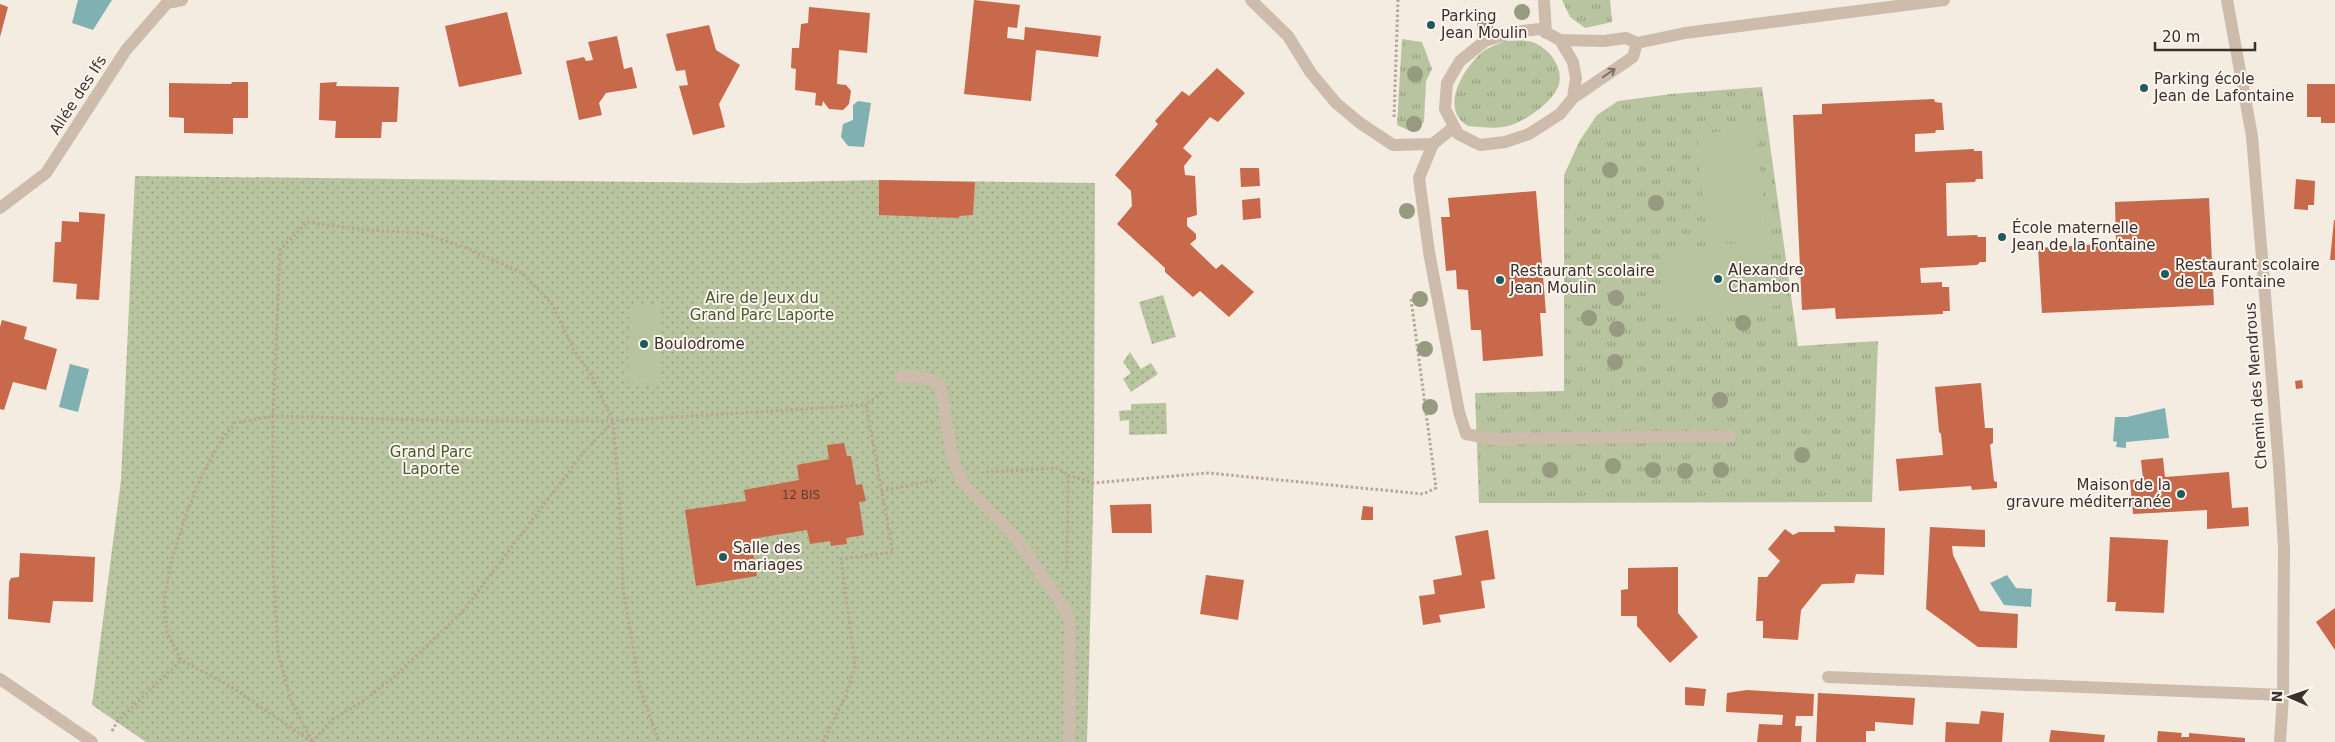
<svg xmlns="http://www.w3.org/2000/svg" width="2335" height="742" font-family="'DejaVu Sans',sans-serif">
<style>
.grass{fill:url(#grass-tufts)}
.park{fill:url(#park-dots)}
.pitch{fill:#b8c4a0}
.water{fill:#7fb0b2}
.building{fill:#c8694b}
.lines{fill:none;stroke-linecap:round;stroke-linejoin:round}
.path{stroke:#b9a596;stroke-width:3;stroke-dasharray:2.5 2.5;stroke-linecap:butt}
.lane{stroke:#cdbbac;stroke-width:12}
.street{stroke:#cdbbac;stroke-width:12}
.tree{fill:#969b7f}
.oneway{stroke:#7d6f65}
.poi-dot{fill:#1f5a5e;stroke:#fbf5ee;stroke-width:2}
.labels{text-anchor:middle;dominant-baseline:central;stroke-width:4;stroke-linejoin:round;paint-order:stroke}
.number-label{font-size:12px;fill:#5e3e33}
.poi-label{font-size:15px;fill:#3b302b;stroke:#fbf5ee;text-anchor:start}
.street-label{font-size:15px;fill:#3b302b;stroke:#fbf5ee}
.park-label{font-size:15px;fill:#4a5a2e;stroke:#fbf5ee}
</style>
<defs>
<pattern id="grass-tufts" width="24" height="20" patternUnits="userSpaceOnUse" patternTransform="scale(1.25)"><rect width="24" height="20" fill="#b8c4a0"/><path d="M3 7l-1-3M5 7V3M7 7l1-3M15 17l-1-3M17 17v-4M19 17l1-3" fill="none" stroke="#97a083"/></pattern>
<pattern id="park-dots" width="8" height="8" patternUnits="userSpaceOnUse" patternTransform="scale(1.25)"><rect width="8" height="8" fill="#b8c4a0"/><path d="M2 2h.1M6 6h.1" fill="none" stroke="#97a083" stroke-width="1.8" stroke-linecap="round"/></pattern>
</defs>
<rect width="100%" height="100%" fill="#f4ebe1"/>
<path class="grass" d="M1562 0H1610L1612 22 1585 28 1570 17Z
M1402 39 1422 42 1432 69 1426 81 1424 122 1412 132 1397 125Z
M1504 41C1512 41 1520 40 1528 41 1546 44 1566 67 1558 87 1551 103 1529 118 1514 124 1501 130 1482 127 1468 126 1439 109 1463 70 1480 54 1486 48 1497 45 1504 41Z
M1762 87 1798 346 1878 341 1872 502 1479 503 1475 393 1564 391V175L1580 140 1597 115 1618 101 1671 94Z"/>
<path class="park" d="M135 176 743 183 879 180 1095 183 1094 473 1087 742H146L92 705 121 480Z
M1163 295 1176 337 1152 344 1139 302Z
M1130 352 1141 369 1151 363 1158 374 1131 392 1123 379 1131 373 1123 362Z
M1166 403 1167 434 1129 435V420L1120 421 1119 411 1131 410V404Z"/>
<path class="pitch" d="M1756 127 1767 237 1707 242 1697 134Z
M1770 240 1777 306 1666 318 1659 251Z
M630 305 661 306 658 384 627 383Z"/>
<path class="water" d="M78 0H112L93 30 72 23Z
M858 101 871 103 864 147 848 146 841 137 843 124 853 120V105Z
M70 364 89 369 78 412 59 407Z
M2165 408 2169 438 2126 442V448L2116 447 2117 442 2113 441 2115 417H2127Z
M2007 575 2016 588 2032 589 2031 607 2004 605 1990 583Z"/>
<path class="building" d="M974 0 1020 5 1017 28 1008 27 1007 38 1024 40 1025 27 1101 36 1098 57 1036 50 1031 101 964 94Z
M0 4 8 7 0 37Z
M809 7 870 13 867 53 839 50 837 84 846 85 851 91 849 104 843 110 829 109 823 101 822 106 815 105 816 93 795 90 796 69 791 68 792 48H799L801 24 808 23Z
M507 12 522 74 459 87 445 26Z
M709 25 716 50 740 65 719 104 725 127 693 135 679 86 688 85 685 70 676 71 666 34Z
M617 36 624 69 632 67 637 88 606 93 599 103 602 115 579 120 566 61 584 57 586 61 593 60 588 42Z
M1217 68 1245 93 1218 122 1210 117 1183 148 1192 156 1184 166 1185 175 1195 176 1197 215 1187 218V226L1196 234V239L1190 244 1216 269 1222 264 1254 292 1229 317 1200 291 1193 297 1165 272V268L1117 224 1132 206 1131 191 1115 175 1158 124 1155 121 1182 91 1189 96Z
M232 82H248V118H233V134L184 133V118L169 117V83L231 84Z
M337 82 336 86 399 87 397 122H382L381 138H335L336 121 319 120 320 83Z
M2307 84H2335V123H2321V117H2307Z
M1934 99 1935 102 1942 103 1944 130H1936L1935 133 1915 134V152L1974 149V151H1982L1983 179H1976L1975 182 1946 183 1947 236 1977 235 1978 237H1986V262H1980L1977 265 1920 268 1921 283 1942 282V287H1949L1950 311H1943V314L1836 319 1835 308 1802 310 1793 115 1822 114V104Z
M1240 168H1259L1260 186 1241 187Z
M2296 179 2315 181 2314 205H2308V210L2294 209Z
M879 180 975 182 973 215 960 216 958 218 879 215Z
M1536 191 1546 313H1540L1543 356 1483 361 1481 330H1471L1468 290 1457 289 1456 270 1446 271 1441 217H1450L1448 198Z
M1260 198 1261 218 1243 220 1242 200Z
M2209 198 2214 305 2042 313 2038 248 2116 243 2115 202Z
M79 212 105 214 99 300 76 299 77 284 53 282 55 242H61L62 221 79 222Z
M2334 220H2335V260H2330Z
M2 320 27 327 24 339 57 349 46 390 13 382 4 410 0 409V327Z
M2302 380 2303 388 2296 389 2295 381Z
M1981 383 1985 428H1993V443L1990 445 1994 481 1997 482V488L1972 490 1971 486 1899 491 1896 459 1943 455 1941 434 1939 432 1935 387Z
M844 443 847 456H851L856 485 862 484 866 501 859 502 864 535 846 538 847 544 831 546 830 541 810 544 807 530 751 539 757 576 696 586 685 510 746 501 744 490 799 480 797 465 829 459 827 445Z
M2163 458 2165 477 2229 472 2232 508 2248 507 2249 526 2207 529V510L2133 514 2130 480 2143 479 2141 460Z
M1151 504 1152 533H1112L1110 505Z
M1363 506 1373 507V520H1361Z
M1834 526 1885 528 1884 575 1856 574 1854 583 1822 584 1801 610 1798 640 1763 638V621H1756L1758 577H1767L1780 561 1768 549 1785 529 1793 535 1799 532H1835Z
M1930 527 1985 530V547L1952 546 1953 555 1980 611 2018 614 2017 648 1978 647 1926 609Z
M1488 530 1495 579 1481 581 1485 608 1439 615 1441 622 1423 625 1419 596 1435 594 1433 580 1462 575 1455 536Z
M2110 537 2168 540 2164 613 2115 611 2116 602H2107Z
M20 553 95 557 93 602 53 601 50 623 8 619 9 582 11 578 19 577Z
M1678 567V613L1698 637 1670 663 1637 626V616H1621V590L1628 589V568Z
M1206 575 1244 580 1238 620 1200 614Z
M2335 608V650L2316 622Z
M1685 687 1706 689 1704 706 1685 705Z
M1747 690 1814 694 1813 716H1796L1795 726H1802L1801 742H1757L1759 724 1782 725 1783 715 1726 712 1727 693Z
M1818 693 1915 698 1913 725 1875 722V731H1866V742H1816Z
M1981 711 2004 713 2002 742H1945L1946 722 1979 724Z
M2051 730 2105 735 2104 742H2049Z
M2158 731 2182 733 2181 737H2189V733L2245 738V742H2157Z"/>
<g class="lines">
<path class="path" d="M1394 117 1398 0
M986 472 1058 468 1068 475 1067 570
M1068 475 1093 483 1208 473 1423 494 1436 488 1411 299
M881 491 936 480
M112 731 117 722 181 660
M312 741 292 703 278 653 273 564V416L454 421H613L866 405
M312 742 227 684 181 660 167 632 164 601 171 562 186 515 202 475 220 442 235 423 273 416 280 250 307 222 365 230 421 233 464 247 522 273 552 304 574 350 591 375 613 421 620 508 623 588 640 689 659 742
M312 742 333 719 363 701 394 677 463 611 584 452 613 422
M823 742 846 695 855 665 841 559 893 552 866 405 883 391"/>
<path class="lane" d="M1251 0 1288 36 1311 73 1336 103 1360 123 1393 145 1433 144 1454 127
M1544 0 1546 33
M1433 144 1419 178 1429 252 1459 412 1466 434 1492 439 1730 436
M901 377C916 377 929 375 940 386 949 419 946 456 965 485L1017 539 1067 612 1070 625 1069 742
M1828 677 2283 695"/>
<path class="street" d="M2227 0 2252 136 2279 466 2284 548 2283 695 2280 742
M1560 40 1573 62 1576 78 1573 98 1560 114 1529 134 1505 142 1480 145 1458 134 1445 109 1447 83 1454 71 1460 61 1485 41 1513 32 1540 29 1560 40 1604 41 1626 38 1637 43 1685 33 1944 0
M1573 98 1633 57 1637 43
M0 208 46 173 126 50 167 3 182 0
M0 679 92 742"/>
</g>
<g class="tree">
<circle cx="1522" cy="12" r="8"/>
<circle cx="1485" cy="26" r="8"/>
<circle cx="1415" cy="74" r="8"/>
<circle cx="1414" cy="124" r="8"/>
<circle cx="1610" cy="170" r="8"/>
<circle cx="1656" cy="203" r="8"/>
<circle cx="1407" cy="211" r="8"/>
<circle cx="1616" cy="298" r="8"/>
<circle cx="1420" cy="299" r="8"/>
<circle cx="1589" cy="318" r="8"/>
<circle cx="1743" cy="323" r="8"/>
<circle cx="1617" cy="329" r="8"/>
<circle cx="1425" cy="349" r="8"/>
<circle cx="1615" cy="362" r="8"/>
<circle cx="1720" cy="400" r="8"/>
<circle cx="1430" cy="407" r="8"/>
<circle cx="1802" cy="455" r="8"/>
<circle cx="1613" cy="466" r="8"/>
<circle cx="1550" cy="470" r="8"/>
<circle cx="1653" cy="470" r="8"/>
<circle cx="1721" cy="470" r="8"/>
<circle cx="1685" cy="471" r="8"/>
</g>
<defs><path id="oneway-shaft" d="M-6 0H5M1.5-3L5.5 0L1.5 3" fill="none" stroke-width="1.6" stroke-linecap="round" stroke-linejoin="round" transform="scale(1.25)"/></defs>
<use class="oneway" href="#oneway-shaft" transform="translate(1609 73) rotate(-35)"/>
<g class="poi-dot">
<circle cx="1431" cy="25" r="5"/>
<circle cx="2144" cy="88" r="5"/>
<circle cx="2002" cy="237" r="5"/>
<circle cx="2165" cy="274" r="5"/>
<circle cx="1718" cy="279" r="5"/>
<circle cx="1500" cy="280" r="5"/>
<circle cx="644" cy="344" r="5"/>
<circle cx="2181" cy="494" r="5"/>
<circle cx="723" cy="557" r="5"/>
</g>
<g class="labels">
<g class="number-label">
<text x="801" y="495">12 BIS</text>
</g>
<g class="poi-label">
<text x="1441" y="16">Parking<tspan x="1441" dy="17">Jean Moulin</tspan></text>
<text x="2154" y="79">Parking école<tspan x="2154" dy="17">Jean de Lafontaine</tspan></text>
<text x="2012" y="228">École maternelle<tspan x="2012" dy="17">Jean de la Fontaine</tspan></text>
<text x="2175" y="265">Restaurant scolaire<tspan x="2175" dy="17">de La Fontaine</tspan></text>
<text x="1728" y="270">Alexandre<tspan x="1728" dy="17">Chambon</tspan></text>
<text x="1510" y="271">Restaurant scolaire<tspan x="1510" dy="17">Jean Moulin</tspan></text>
<text x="654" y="344">Boulodrome</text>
<text x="2171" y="485" text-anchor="end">Maison de la<tspan x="2171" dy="17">gravure méditerranée</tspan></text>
<text x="733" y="548">Salle des<tspan x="733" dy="17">mariages</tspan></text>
</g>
<g class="street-label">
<text transform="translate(78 95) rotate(-57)">Allée des Ifs</text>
<text transform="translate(2256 386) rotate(-94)">Chemin des Mendrous</text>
</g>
<g class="park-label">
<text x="762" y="298">Aire de Jeux du<tspan x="762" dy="17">Grand Parc Laporte</tspan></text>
<text x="431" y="452">Grand Parc<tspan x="431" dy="17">Laporte</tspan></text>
</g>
</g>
<g transform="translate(2290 697) rotate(272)" stroke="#fbf5ee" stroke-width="4" paint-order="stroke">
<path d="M0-4L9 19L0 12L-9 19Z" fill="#3b302b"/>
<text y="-8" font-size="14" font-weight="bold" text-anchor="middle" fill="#3b302b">N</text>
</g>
<path d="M2155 42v8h100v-8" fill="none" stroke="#3b302b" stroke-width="2.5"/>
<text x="2162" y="42" font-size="15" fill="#3b302b" stroke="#fbf5ee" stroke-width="4" paint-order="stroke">20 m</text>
</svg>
